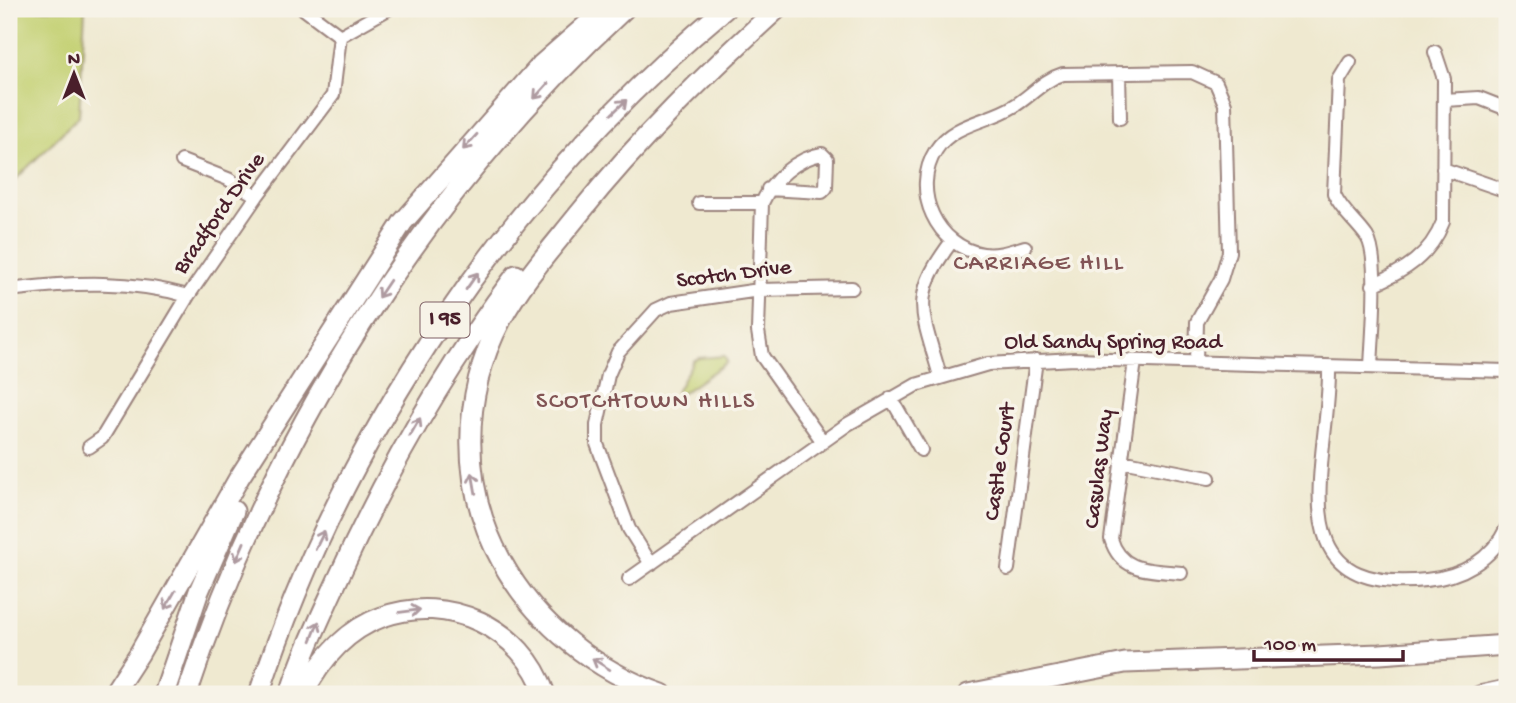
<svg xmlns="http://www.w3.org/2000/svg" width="1516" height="703" font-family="'Gochi Hand',sans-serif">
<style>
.green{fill:#c3d071;stroke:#86784e;stroke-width:2}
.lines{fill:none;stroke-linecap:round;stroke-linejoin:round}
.minor-casing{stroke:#9c847e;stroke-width:16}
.major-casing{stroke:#9c847e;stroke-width:19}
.highway-casing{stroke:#9c847e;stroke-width:23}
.minor{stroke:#fff;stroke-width:12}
.major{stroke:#fff;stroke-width:16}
.highway{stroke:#fff;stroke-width:19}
.oneway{stroke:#ae9aa0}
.labels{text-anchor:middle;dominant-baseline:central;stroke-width:7;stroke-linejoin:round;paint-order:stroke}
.shield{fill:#f7f3e8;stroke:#7e5f64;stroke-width:2}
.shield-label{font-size:21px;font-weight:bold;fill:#4a1f2b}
.street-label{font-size:23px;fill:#4a1f2b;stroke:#f7f3e8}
.neighbourhood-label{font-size:24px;letter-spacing:2px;fill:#825455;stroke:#f7f3e8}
</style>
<rect width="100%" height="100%" fill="#f7f3e8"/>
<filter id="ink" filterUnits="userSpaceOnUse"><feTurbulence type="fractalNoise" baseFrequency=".0143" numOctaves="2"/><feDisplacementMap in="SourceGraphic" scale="14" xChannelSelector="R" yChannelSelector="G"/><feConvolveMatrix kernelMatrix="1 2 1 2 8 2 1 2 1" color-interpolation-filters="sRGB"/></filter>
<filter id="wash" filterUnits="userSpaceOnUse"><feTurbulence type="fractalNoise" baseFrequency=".00686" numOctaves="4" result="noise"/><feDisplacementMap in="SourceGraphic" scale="28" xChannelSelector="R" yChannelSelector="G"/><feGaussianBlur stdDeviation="1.57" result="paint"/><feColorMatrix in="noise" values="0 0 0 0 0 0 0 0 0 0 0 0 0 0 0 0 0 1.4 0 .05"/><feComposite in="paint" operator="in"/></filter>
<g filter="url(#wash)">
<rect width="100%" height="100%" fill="#efe9d0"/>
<path class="green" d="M9 9H85L79 116 9 186Z
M725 356 727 362 678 396 676 392 693 361 699 358Z"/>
</g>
<g filter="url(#ink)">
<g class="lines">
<defs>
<path id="minor" d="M304 9 340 36
M340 36 388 9
M1350 62 1339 80 1334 194C1342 212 1356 221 1367 237 1380 257 1372 340 1371 367
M1119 73 1120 118
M1444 100 1479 98 1507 109
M182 161 228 179 257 196
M1443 169 1507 191
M768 189 822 192 826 188 827 159 822 154C797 158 772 180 762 203L758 331 762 356 823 442
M699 203H762
M1025 247C1011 251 998 256 983 254 937 247 910 191 936 150 953 123 989 122 1014 106 1031 96 1043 80 1063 74L1192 72 1216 83 1225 104 1229 252 1221 279 1197 322 1196 362
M1373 285C1404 271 1430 256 1443 222L1444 79 1435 52
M17 289C74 282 133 280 188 296
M1135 361 1111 539C1121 573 1151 570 1181 573
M1329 368C1331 459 1272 596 1426 580 1461 577 1492 560 1507 527
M940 376C922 312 909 298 952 241
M891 398 921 450
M89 447 102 438 188 296 257 196 333 95 340 36
M1121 461 1209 478
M651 564 629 529 597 444V425L608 375 618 352 656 310 671 303 759 290 852 288
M1008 569 1036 360
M629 579 848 424 916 385 988 364 1074 359 1507 371"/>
<path id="major" d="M1479 694 1507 688"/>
<path id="highway" d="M113 694 139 654 239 478 403 222 541 65 605 9
M164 694 199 591 234 511
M187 694C273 433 421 196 624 9
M259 694C346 430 511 187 725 9
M290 694C302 656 320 618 337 581 386 473 444 370 516 275
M303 694C320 661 346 630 382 617 448 593 523 628 545 694
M662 694C596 671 536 624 502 562 460 487 461 396 501 320 522 281 552 248 579 214 639 139 707 73 777 9
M968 694 1125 663 1380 654 1507 645"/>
</defs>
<use href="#minor" class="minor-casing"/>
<use href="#major" class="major-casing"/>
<use href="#highway" class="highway-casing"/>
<use href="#minor" class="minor"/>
<use href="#major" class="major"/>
<use href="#highway" class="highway"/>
</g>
<defs><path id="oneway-shaft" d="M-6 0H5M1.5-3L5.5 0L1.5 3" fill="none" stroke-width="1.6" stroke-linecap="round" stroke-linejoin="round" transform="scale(1.75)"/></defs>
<g class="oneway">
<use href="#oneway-shaft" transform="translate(541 91) rotate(132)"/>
<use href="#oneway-shaft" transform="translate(619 107) rotate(-44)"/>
<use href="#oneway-shaft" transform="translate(470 142) rotate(132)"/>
<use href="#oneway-shaft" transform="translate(472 281) rotate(-55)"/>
<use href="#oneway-shaft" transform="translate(384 289) rotate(124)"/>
<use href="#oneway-shaft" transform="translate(415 427) rotate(-60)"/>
<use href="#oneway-shaft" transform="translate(474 483) rotate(-100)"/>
<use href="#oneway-shaft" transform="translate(320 540) rotate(-64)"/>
<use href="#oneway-shaft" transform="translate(240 552) rotate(113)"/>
<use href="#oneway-shaft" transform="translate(170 600) rotate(120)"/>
<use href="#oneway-shaft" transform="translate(410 611) rotate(-8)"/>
<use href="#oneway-shaft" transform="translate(315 631) rotate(-68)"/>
<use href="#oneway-shaft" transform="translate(601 664) rotate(-148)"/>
</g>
</g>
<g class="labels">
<rect class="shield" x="420.5" y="302.5" width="49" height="35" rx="5"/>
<g class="shield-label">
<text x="445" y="320">I 95</text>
</g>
<g class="street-label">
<text transform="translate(220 214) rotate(-55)">Bradford Drive</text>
<text transform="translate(734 275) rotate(-7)">Scotch Drive</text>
<text x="1113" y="343">Old Sandy Spring Road</text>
<text transform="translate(1001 462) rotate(-82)">Castle Court</text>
<text transform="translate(1100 469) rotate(-83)">Casulas Way</text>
</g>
<g class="neighbourhood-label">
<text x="1039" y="264">CARRIAGE HILL</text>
<text x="646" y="402">SCOTCHTOWN HILLS</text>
</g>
</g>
<rect width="1516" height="703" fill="none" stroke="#f7f3e8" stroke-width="35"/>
<g transform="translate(74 74)" stroke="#f7f3e8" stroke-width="5" paint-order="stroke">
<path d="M0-5L12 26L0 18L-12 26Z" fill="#4a1f2b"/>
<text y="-10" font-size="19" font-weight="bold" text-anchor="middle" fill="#4a1f2b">N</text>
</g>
<path d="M1254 650v10h149v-10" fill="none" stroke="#4a1f2b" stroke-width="3.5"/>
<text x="1264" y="650" font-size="21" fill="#4a1f2b" stroke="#f7f3e8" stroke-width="5" paint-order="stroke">100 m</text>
</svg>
